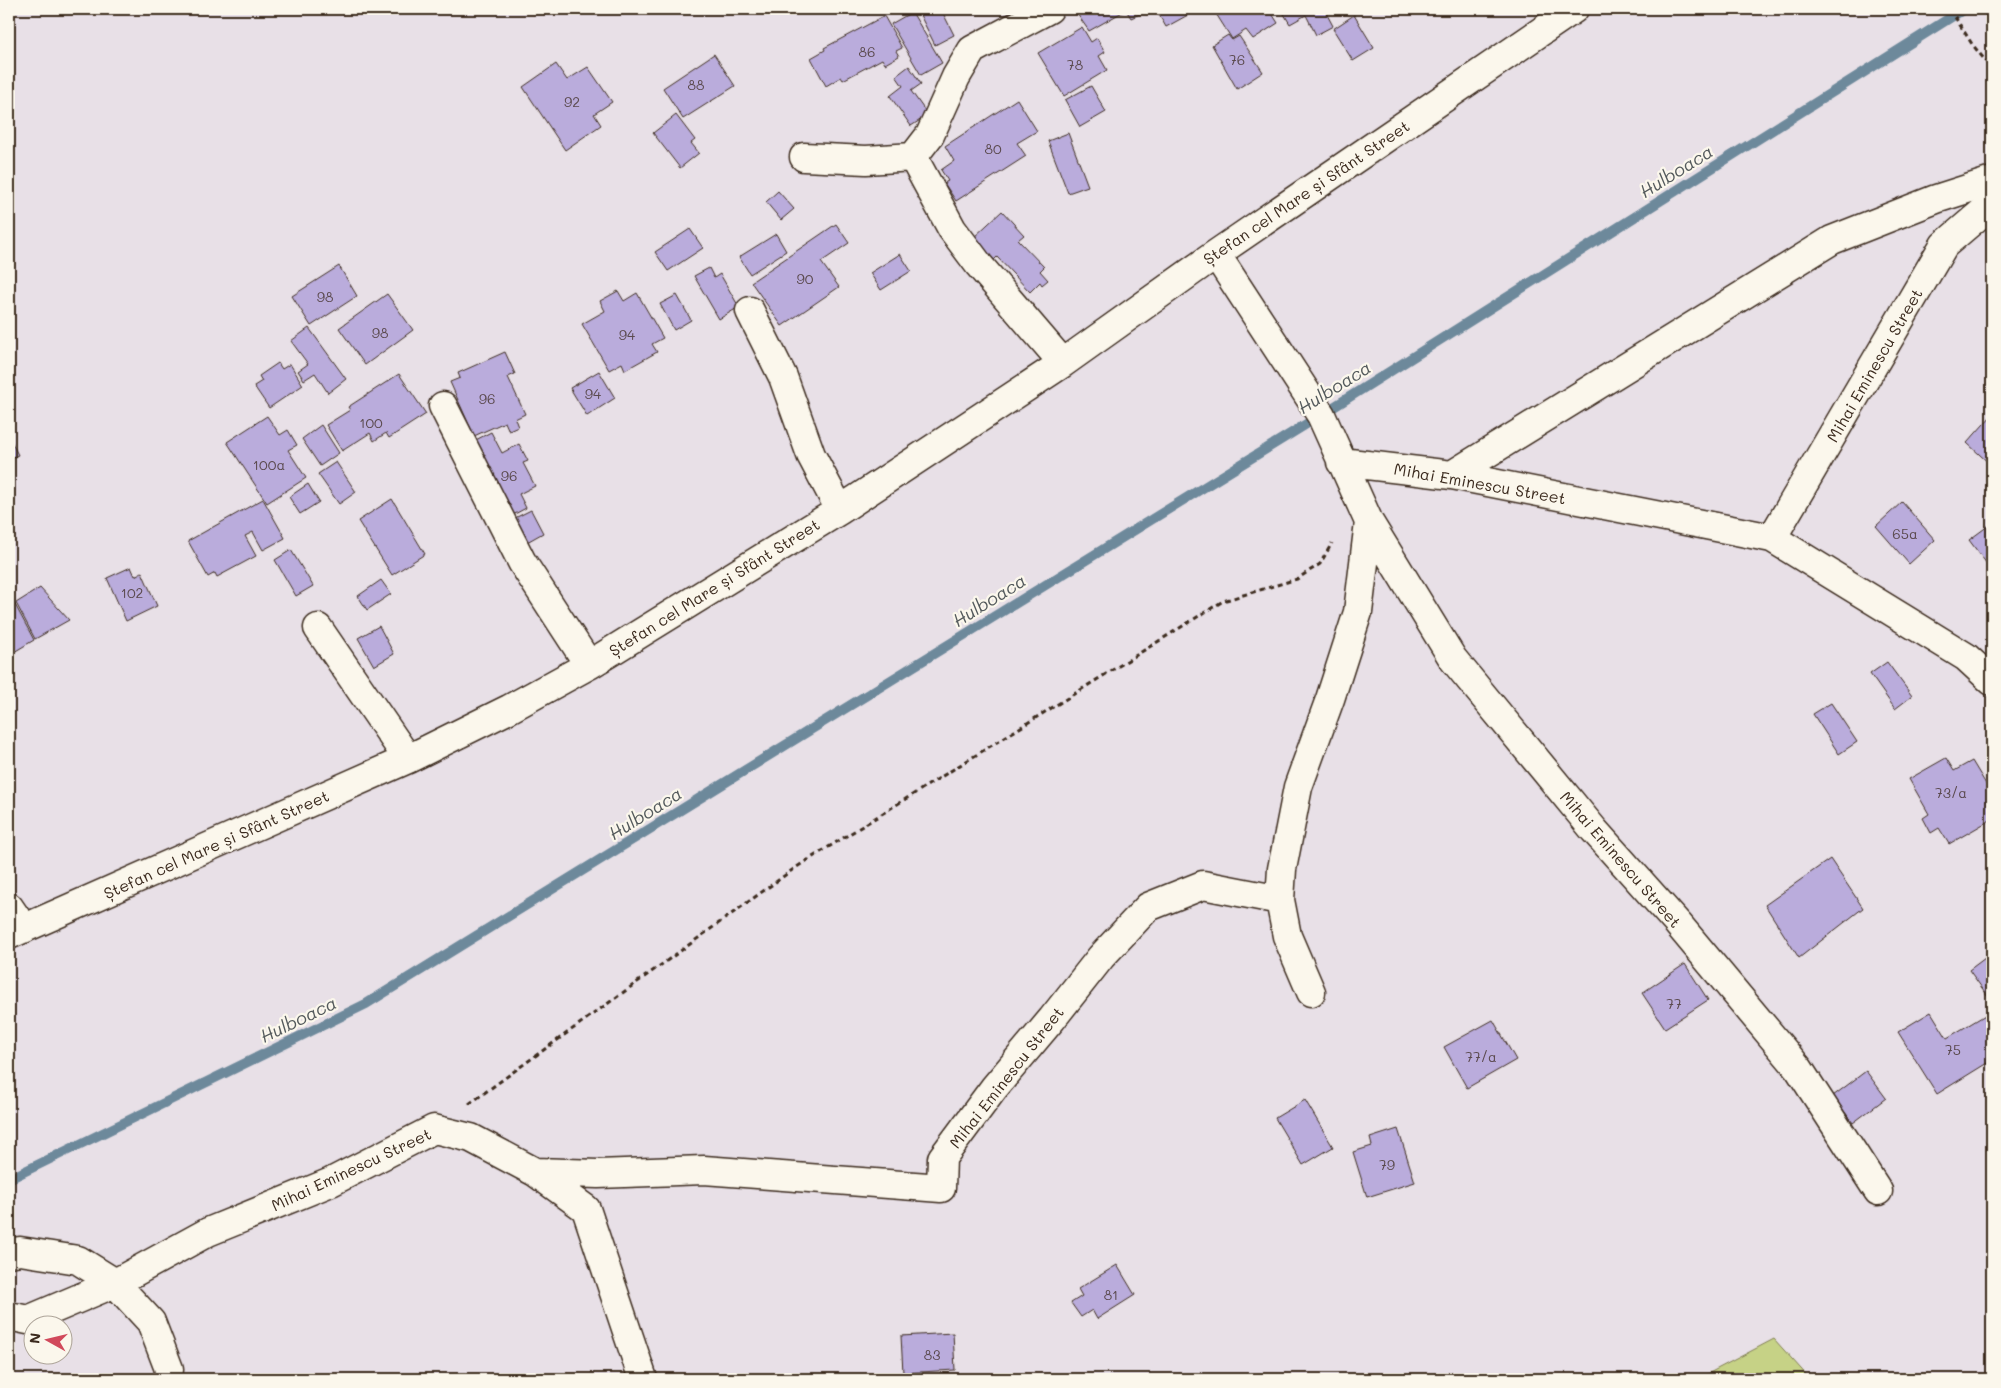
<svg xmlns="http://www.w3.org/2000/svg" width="2001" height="1388" font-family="Mali,sans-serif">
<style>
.green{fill:#c6d286;stroke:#807e52}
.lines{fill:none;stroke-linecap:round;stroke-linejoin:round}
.stream{stroke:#6d899b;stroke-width:10}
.building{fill:#baacdc;stroke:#3b2a1e}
.minor-casing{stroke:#3b2a1e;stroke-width:31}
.path{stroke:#3b2a1e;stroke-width:3;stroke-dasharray:5 4;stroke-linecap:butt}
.minor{stroke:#fbf7ec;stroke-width:28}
.labels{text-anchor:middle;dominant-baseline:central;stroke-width:4.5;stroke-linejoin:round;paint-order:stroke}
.number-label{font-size:14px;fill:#5b4a4e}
.street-label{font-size:16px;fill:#3b2a1e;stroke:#fbf7ec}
.water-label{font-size:18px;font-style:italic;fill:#545a5c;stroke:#fbf7ec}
</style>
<rect width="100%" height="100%" fill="#e8e0e7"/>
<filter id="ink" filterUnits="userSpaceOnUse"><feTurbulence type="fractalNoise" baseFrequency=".02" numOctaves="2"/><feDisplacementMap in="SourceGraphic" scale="10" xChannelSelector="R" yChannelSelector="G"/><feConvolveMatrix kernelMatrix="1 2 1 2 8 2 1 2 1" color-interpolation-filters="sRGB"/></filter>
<g filter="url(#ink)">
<path class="green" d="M1774 1339 1810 1379H1698Z"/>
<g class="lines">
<path class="stream" d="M9 1179 366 1004 1321 415 1964 9"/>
</g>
<path class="building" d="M917 9H941L954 35 935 45Z
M1079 9H1151L1131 18 1126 10 1089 31 1075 11Z
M1166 9H1197V10L1166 27 1158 13Z
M1213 9H1269L1278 23 1253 39 1246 30 1232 39Z
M1281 9H1324L1333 26 1316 35 1306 15 1290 24Z
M912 12 942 63 921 75 891 24Z
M1354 15 1374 48 1353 61 1333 29Z
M884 16 902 48 896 51 899 56 885 64 882 59 843 80 841 77 826 86 811 58 825 50 824 48Z
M1082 27 1091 42 1097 38 1105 52 1099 56 1107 70 1064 96 1038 53Z
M1228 35 1232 40 1239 36 1263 72 1237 89 1212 45Z
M714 54 735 86 683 119 663 88Z
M556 64 567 80 588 67 612 102 594 114 601 125 565 150 523 87Z
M909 66 921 84 911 91 928 115 911 126 890 96 903 86 896 76Z
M1091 86 1106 112 1080 127 1065 100Z
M1017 99 1037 131 1017 143 1026 156 956 201 944 183 948 181 941 170 954 161 945 146Z
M676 115 695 140 691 143 699 153 680 168 653 133Z
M1068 133 1088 186 1068 193 1048 141Z
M778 191 794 209 781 220 766 202Z
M1002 211 1024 235 1018 240 1044 267 1040 271 1048 280 1042 285 1040 282 1030 292 997 257 994 260 973 238Z
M836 224 849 243 821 262 839 287 782 326 751 282Z
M690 229 703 248 668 271 655 252Z
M776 234 786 251 750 274 739 257Z
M900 254 911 271 881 290 870 273Z
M339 266 357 296 311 326 292 296Z
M709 268 714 278 720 274 739 307 719 319 694 276Z
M618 291 624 301 637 293 663 338 652 344 657 352 625 370 622 363 609 370 582 324 605 311 600 301Z
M387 294 413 330 365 365 339 328Z
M677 295 691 320 674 330 660 304Z
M309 328 346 379 328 393 315 373 304 380 298 371 308 364 291 341Z
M505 352 515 374 508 377 525 414 515 419 518 427 509 431 505 422 474 436 450 382 460 378 458 373Z
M278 363 282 369 290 364 303 385 269 408 254 386 262 381 259 376Z
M599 371 615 398 587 416 570 388Z
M399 374 426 414 389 438 386 433 374 441 370 433 342 451 326 425 350 410 348 407Z
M1992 415V466L1967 443Z
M267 416 280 435 288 430 297 445 288 450 306 478 267 503 227 442Z
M321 425 339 453 320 466 302 439Z
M491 432 502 453 519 444 528 461 523 463 535 486 519 494 526 508 513 515 472 442Z
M9 437 18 455 9 459Z
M336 462 356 492 339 504 318 474Z
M308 484 319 502 300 514 289 497Z
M263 499 285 538 263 550 253 532 245 536 256 556 217 577 215 573 208 577 188 541Z
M392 499 425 554 392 575 358 521Z
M1902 502 1935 540 1909 564 1876 526Z
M531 510 543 533 527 542 515 518Z
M1992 523V560L1987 564 1969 540Z
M291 550 313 586 296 596 275 560Z
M131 567 135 576 142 572 157 606 126 621 107 578Z
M381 580 391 594 367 610 358 596Z
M40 588 69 620 35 639 16 603Z
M12 599 34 640 9 655V600Z
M379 626 394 654 374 666 358 638Z
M1887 662 1912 696 1895 709 1870 674Z
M1831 703 1857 742 1839 754 1813 714Z
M1946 758 1954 771 1972 761 1992 794V819L1949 844 1939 828 1931 833 1923 818 1929 814 1909 779Z
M1830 859 1863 908 1799 958 1765 905Z
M1985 958 1992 967V997L1990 999 1969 970Z
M1685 964 1708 1000 1665 1028 1642 993Z
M1992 1011V1060L1937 1094 1898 1032 1931 1012 1947 1038Z
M1493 1020 1516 1060 1467 1088 1444 1047Z
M1866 1071 1886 1098 1853 1123 1833 1096Z
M1305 1100 1333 1147 1303 1165 1275 1118Z
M1398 1129 1415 1182 1367 1197 1353 1152 1372 1146 1370 1138Z
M1117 1265 1135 1295 1097 1319 1092 1310 1081 1317 1071 1303 1082 1296 1078 1289Z
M953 1333 955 1370 903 1373 901 1336Z"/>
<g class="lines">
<defs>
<path id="minor" d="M804 157 866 160 913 157 952 229 979 265 1063 363
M913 157 930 135 956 77 972 50 1049 9
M1216 254 1321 415 1369 522 1453 659 1594 830 1678 924 1799 1069 1878 1191
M750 311 783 377 811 455 840 510
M443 406 522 562 589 665
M1341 462 1452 475 1772 538 1944 245 1992 204
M1452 475 1832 240 1936 199 1992 181
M1772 538 1966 657 1992 681
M318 628 408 759
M9 907 24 929
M9 935 408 759 509 709 589 665 840 510 1063 363 1216 254 1574 9
M1311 992 1287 936 1280 900 1282 869 1298 787 1330 699 1358 612 1369 522
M535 1172 598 1174 704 1170 941 1188 942 1158 994 1088 1052 1019 1101 957 1148 907 1203 885 1280 900
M9 1253 20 1251 78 1260 115 1283 151 1322 169 1369 168 1379
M9 1316 28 1320 115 1283 208 1232 331 1182 434 1129 471 1138 535 1172 586 1209 643 1379"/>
</defs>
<use href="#minor" class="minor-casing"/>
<path class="path" d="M1950 9 1972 44 1992 69
M469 1104 795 868 1223 601 1297 579 1320 564 1332 543"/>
<use href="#minor" class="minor"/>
</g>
</g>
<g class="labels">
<g class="number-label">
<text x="867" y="51">86</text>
<text x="1237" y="59">76</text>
<text x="1075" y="64">78</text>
<text x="696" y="84">88</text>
<text x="572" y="101">92</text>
<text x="993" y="148">80</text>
<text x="805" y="278">90</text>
<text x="325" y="296">98</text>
<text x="380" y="332">98</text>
<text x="627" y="334">94</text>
<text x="593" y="393">94</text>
<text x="487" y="398">96</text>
<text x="371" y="422">100</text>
<text x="269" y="464">100a</text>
<text x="509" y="475">96</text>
<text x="1905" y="533">65a</text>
<text x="132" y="592">102</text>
<text x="1951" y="792">73/a</text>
<text x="1674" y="1003">77</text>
<text x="1953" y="1049">75</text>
<text x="1481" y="1056">77/a</text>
<text x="1387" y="1164">79</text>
<text x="1111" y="1294">81</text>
<text x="932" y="1354">83</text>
</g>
<g class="street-label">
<text transform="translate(1306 192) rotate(-34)">Ștefan cel Mare și Sfânt Street</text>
<text transform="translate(1874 365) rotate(-60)">Mihai Eminescu Street</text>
<text transform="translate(1480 483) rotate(10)">Mihai Eminescu Street</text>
<text transform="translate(714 587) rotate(-32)">Ștefan cel Mare și Sfânt Street</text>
<text transform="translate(216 844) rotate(-24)">Ștefan cel Mare și Sfânt Street</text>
<text transform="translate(1621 859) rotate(49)">Mihai Eminescu Street</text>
<text transform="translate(1006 1077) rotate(-52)">Mihai Eminescu Street</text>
<text transform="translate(351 1169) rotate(-25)">Mihai Eminescu Street</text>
</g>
<g class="water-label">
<text transform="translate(1676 171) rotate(-32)">Hulboaca</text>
<text transform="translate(1334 387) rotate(-32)">Hulboaca</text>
<text transform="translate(989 600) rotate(-32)">Hulboaca</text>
<text transform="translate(645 813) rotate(-32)">Hulboaca</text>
<text transform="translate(298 1019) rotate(-26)">Hulboaca</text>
</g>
</g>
<rect width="2001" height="1388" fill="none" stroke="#fbf7ec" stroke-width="30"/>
<rect x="15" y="15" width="1971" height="1358" fill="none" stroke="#3b2a1e" stroke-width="2" filter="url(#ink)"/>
<g transform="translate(48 1340) rotate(278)"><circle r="24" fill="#fbf7ec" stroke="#aea59a"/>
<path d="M0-4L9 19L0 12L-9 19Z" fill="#d1495b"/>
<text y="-8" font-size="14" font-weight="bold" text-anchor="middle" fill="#3b2a1e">N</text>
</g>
</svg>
